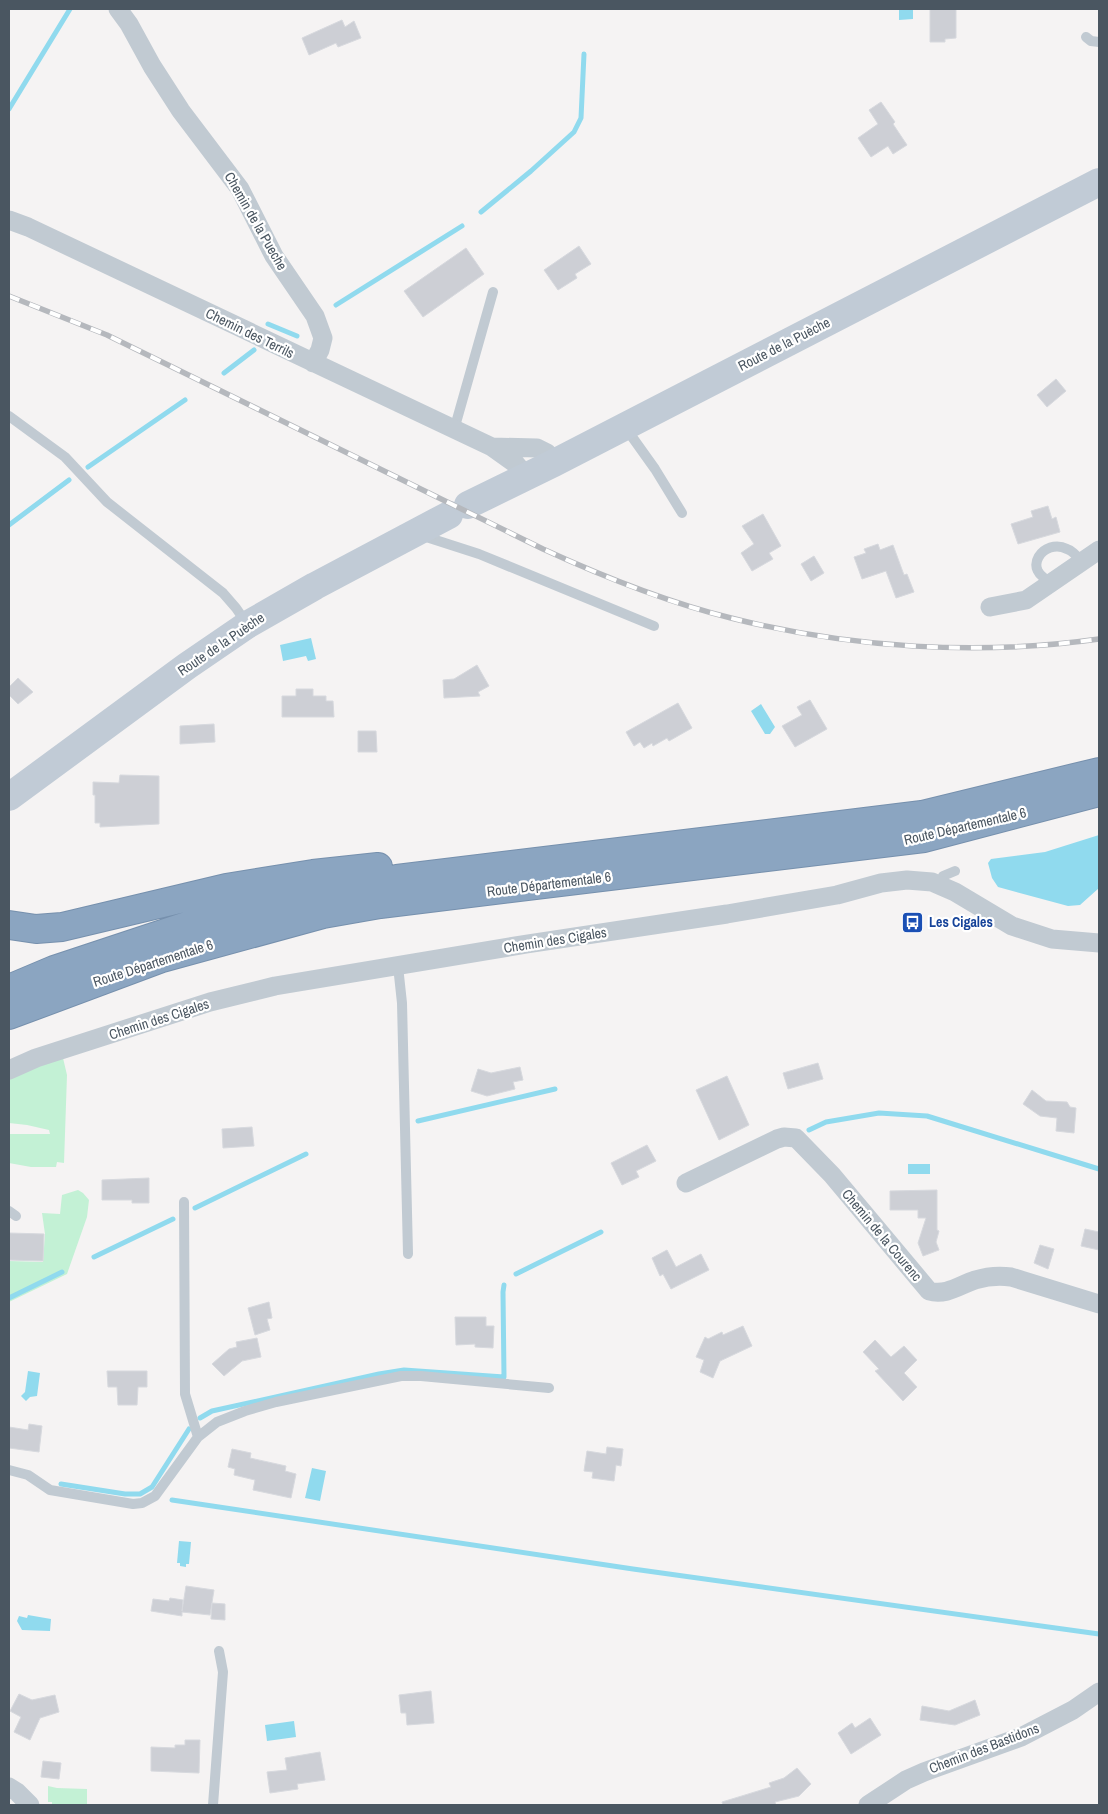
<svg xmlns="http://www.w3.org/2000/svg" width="1108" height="1814" font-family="'Archivo Narrow',sans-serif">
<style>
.green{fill:#c3f1d5}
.water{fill:#90daee}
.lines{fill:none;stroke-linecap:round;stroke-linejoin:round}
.stream{stroke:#90daee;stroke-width:5}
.building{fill:#cdcfd5;stroke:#d7d9de}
.highway-casing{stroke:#7690ad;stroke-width:30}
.lane{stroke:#c1cad2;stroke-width:10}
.street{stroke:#c1cad2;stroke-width:19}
.secondary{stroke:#c1cbd6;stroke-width:28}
.highway{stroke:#8ba5c1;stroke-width:28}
.rail-casing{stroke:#b5b8bd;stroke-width:5.5}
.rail{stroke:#fff;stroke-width:4;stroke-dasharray:11;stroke-linecap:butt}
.labels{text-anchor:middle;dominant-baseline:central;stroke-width:4.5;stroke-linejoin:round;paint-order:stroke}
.street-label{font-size:14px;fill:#4a5661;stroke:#fff}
.transit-label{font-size:14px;font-weight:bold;fill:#164399;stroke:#fff;text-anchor:start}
</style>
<rect width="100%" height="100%" fill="#f5f3f3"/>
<path class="green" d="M63 1058 67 1075 64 1163 57 1162 56 1167H31L9 1163V1134H50L49 1130 27 1125 9 1123V1076Z
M78 1190 83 1193 89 1200 87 1217 67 1274 9 1302V1261L43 1262 45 1234 42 1213 60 1214 62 1195Z
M48 1786 57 1788 87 1789V1805H52V1802H48Z"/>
<path class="water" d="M899 9H913V19L899 20Z
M311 638 316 659 308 661 306 656 283 661 280 645Z
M761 704 775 727 770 734H765L751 711Z
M1099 835V888L1080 905 1068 906 998 887 992 878 988 863 991 859 1045 852Z
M908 1164H930V1174H908Z
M28 1371 40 1373 37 1396 30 1397 26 1401 21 1396 25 1392Z
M312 1468 326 1471 320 1501 305 1498Z
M179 1541 191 1542 189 1564H186V1567L180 1566V1563H177Z
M28 1615 51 1619 50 1631 22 1630 17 1621 19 1616 27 1618Z
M294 1721 296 1737 267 1741 265 1725Z"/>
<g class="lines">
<path class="stream" d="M9 109 70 9
M481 212 531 171 574 132 581 118 584 54
M336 305 462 226
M268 324 297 336
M224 373 254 350
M88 467 185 400
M9 525 69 480
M418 1121 555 1089
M809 1130 826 1122 879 1113 927 1116 1099 1169
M195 1208 306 1154
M94 1257 173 1219
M516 1274 601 1232
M9 1298 62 1272
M200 1418 212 1411 379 1374 404 1370 504 1377 503 1292 504 1285
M61 1484 125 1494H140L152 1487 189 1429
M172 1500 633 1569 1099 1634"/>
</g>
<path class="building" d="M930 9H956V38L945 39V42H930Z
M342 20 345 27 354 21 361 38 338 47 336 43 309 55 302 38Z
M881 102 895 122 893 124 907 145 893 154 888 146 871 157 858 138 878 124 869 110Z
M579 246 591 264 575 274 577 278 558 290 544 270Z
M466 248 484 274 423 317 404 291Z
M1056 379 1066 391 1047 407 1037 395Z
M1048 506 1052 519 1056 517 1060 532 1018 544 1011 524 1033 517 1031 511Z
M763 514 781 546 769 553 773 559 752 571 741 553 754 544 742 526Z
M878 544 880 550 893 545 904 575 907 574 914 592 896 598 886 571 862 579 854 557 866 553 864 549Z
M814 556 824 573 811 581 801 564Z
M477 665 489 686 478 692 480 696 444 698 443 680 454 679Z
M18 678 33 692 18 704 9 695V687Z
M296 689H313V696H326V701H333L334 717H282V696H296Z
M810 700 827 729 795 747 782 726 802 715 797 707Z
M678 703 692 728 669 741 667 738 653 746 652 743 644 748 640 742 634 746 626 732Z
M214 724 215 742 180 744V726Z
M358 731H376L377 752H358Z
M120 775 159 776V824L100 827V823H95V795H93V782L119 783Z
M818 1063 823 1079 788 1089 783 1073Z
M520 1067 523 1080 513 1082 515 1089 487 1096 471 1091 478 1069 491 1073Z
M727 1076 749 1125 719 1140 696 1090Z
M1032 1090 1046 1101 1067 1102 1070 1107 1076 1108 1074 1133 1056 1131 1057 1118 1040 1116 1023 1104Z
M252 1127 254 1146 223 1148 222 1129Z
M647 1145 656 1161 636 1171 639 1177 622 1185 611 1163Z
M149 1178V1203H132V1200H102V1180Z
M937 1190V1230L939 1231 936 1242 939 1250 923 1256 918 1243 926 1218H918V1210H890V1191Z
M1085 1229 1099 1232V1250L1081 1246Z
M9 1233 44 1234 43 1261 9 1260Z
M1040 1245 1054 1249 1048 1269 1034 1263Z
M667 1250 676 1267 701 1254 709 1270 671 1289 663 1274 660 1276 652 1258Z
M269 1302 272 1318 267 1319 270 1330 255 1335 248 1308Z
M455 1317H486V1326H494L493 1348 475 1347V1344L456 1345Z
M743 1326 752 1346 720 1361 713 1378 700 1372 704 1360 696 1357 705 1337 708 1339 722 1332 723 1335Z
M257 1338 261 1357 242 1361 224 1376 212 1364 229 1349 237 1347 236 1342Z
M875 1340 891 1357 904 1346 917 1360 904 1373 917 1387 903 1401 875 1371 879 1369 863 1352Z
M107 1371H147V1387H138L137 1405H118L117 1387H108Z
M29 1424 42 1426 39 1452 9 1448V1427L28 1430Z
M607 1447 623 1449 621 1466 616 1465 614 1481 592 1478 593 1472 584 1471 587 1451 606 1454Z
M232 1449 251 1453 250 1458 286 1466 285 1471 296 1474 291 1498 253 1490 255 1480 234 1475 235 1469 228 1467Z
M186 1586 214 1590 210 1615 182 1612V1616L151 1611 153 1599 169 1601 170 1598 183 1600 182 1611Z
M212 1603 225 1604V1620L211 1619Z
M431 1691 434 1723 407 1725 406 1713H401L399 1695Z
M19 1694 32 1700 55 1695 59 1712 40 1718 30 1740 14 1732 21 1717 10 1711Z
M975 1700 980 1715 955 1725 920 1720 922 1706 949 1711Z
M870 1718 881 1735 851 1754 838 1733 852 1723 855 1728Z
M185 1740H200L199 1773 151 1771V1747L175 1748V1745H185Z
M320 1752 325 1780 297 1784 298 1789 270 1793 267 1772 287 1770 285 1758Z
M43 1761 61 1763 59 1779 41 1777Z
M797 1768 811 1784 799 1796 775 1802 776 1805H723L722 1802 771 1787 769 1783 784 1778Z"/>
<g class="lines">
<defs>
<path id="highway" d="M9 925 36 929 62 927 226 888 313 874 378 867
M9 989 54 970 226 913 397 879 922 815 1099 772
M9 1015 162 958 323 914 380 904 924 838 1099 792"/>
</defs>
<use href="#highway" class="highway-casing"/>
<path class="lane" d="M1086 37 1091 41 1099 42
M9 416 65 457 107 502 223 593 236 608 247 624
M625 427 655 469 682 513
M454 430 493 292
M420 535 479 554 654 626
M1053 582C1019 571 1044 537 1067 549 1073 551 1078 557 1082 562
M943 876 955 871
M398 966 402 1003 408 1254
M184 1202 185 1394 198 1437
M9 1211 16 1216
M9 1470 28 1475 50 1490 133 1504 142 1503 155 1496 198 1437 217 1422 245 1411 276 1402 401 1376H421L549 1388
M213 1805 223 1672 219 1651"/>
<path class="street" d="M118 9 129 24 152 66 181 111 240 189 274 256 315 316 323 338 320 350 313 363
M9 220 28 227 492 447
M526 476 516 464 492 447 537 448 547 453 554 463
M990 607 1026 600 1099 550
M9 1070 36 1058 210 1002 275 986 527 944 727 914 837 895 881 883 907 880 932 882 955 892 1012 926 1052 939 1099 943
M686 1183 777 1139 784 1137 796 1138 832 1175 929 1291C946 1296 960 1285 975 1280 988 1276 998 1275 1011 1277L1099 1304
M9 1787 17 1792 30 1805
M868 1805 906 1780 924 1772 1021 1737 1073 1710 1099 1692"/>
<path class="secondary" d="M468 505 554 463 1099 182
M9 797 187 666 247 625 315 586 449 515"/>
<use href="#highway" class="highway"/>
<defs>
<path id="rail" d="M9 296 107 335 543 549C604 577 666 602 731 618 850 648 978 656 1099 639"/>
</defs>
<use href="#rail" class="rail-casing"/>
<use href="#rail" class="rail"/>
</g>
<defs>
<symbol id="bus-square" viewBox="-11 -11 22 22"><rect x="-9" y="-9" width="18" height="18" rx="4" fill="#1a4fb4" stroke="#fff"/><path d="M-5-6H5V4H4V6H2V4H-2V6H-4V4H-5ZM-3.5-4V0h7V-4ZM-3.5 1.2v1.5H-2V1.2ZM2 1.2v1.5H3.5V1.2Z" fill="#fff"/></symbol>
</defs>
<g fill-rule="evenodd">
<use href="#bus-square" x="900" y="910" width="25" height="25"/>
</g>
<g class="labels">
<g class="street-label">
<text transform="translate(256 221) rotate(60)">Chemin de la Pueche</text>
<text transform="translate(250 333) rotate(26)">Chemin des Terrils</text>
<text transform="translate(784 344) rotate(-27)">Route de la Puèche</text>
<text transform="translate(221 644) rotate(-34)">Route de la Puèche</text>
<text transform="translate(965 826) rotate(-13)">Route Départementale 6</text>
<text transform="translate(549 884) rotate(-7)">Route Départementale 6</text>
<text transform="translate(555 940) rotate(-9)">Chemin des Cigales</text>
<text transform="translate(153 963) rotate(-18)">Route Départementale 6</text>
<text transform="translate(159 1019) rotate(-18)">Chemin des Cigales</text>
<text transform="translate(882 1235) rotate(50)">Chemin de la Courenc</text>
<text transform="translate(984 1748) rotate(-21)">Chemin des Bastidons</text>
</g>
<g class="transit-label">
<text x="929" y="922">Les Cigales</text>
</g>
</g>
<rect width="1108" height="1814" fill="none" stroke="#4a5661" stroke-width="20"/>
</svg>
